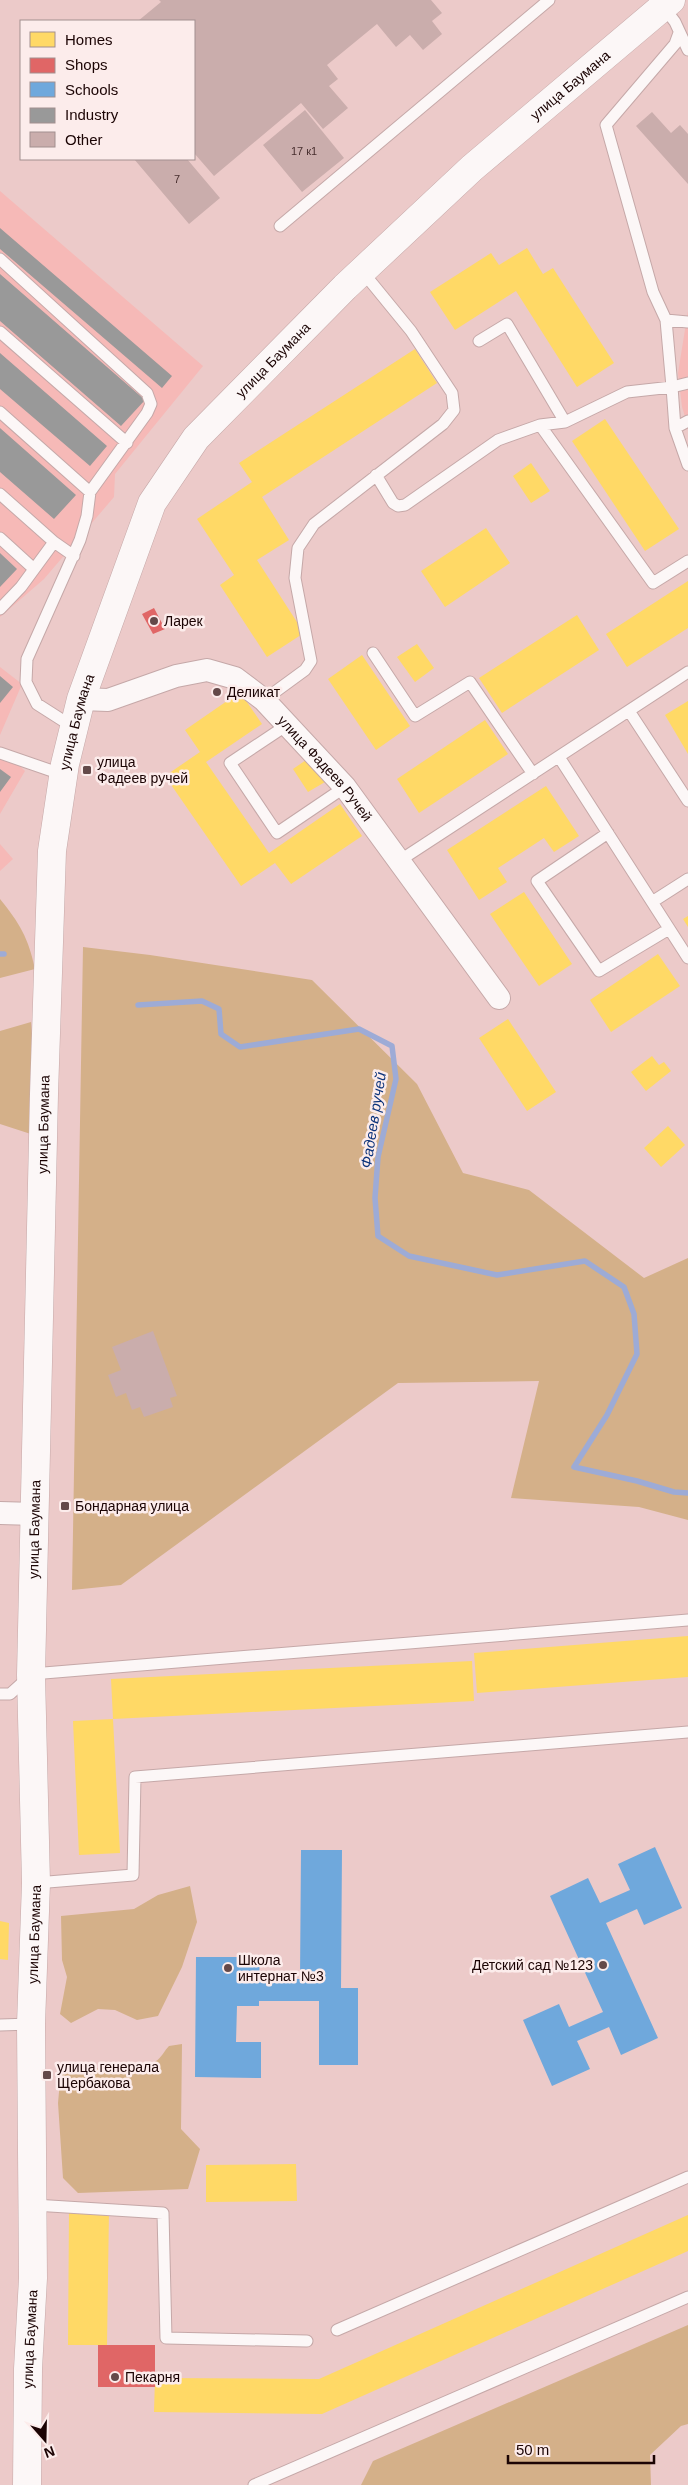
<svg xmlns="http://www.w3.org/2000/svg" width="688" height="2485" font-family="Arial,sans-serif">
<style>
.built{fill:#f6b9b7}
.forest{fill:#d4b089}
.homes{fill:#ffd966}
.shops{fill:#e06666}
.schools{fill:#6fa8dc}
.industry{fill:#999}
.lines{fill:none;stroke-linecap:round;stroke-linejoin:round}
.stream{stroke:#9dabd6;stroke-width:5.5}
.building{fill:#caadac}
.service-casing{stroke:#c5a8a8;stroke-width:13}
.minor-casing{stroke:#c5a8a8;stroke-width:24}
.tertiary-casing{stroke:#c5a8a8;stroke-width:29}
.service{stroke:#fcf7f7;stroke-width:11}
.minor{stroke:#fcf7f7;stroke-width:22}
.tertiary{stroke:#fcf7f7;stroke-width:28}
.poi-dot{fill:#644949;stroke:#fceceb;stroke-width:2}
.labels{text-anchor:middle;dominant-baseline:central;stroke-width:5;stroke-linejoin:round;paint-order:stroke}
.number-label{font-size:11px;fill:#472e2e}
.street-label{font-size:14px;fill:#1b0404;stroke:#fceceb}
.poi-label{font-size:14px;fill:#1b0404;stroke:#fceceb;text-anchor:start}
.water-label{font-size:15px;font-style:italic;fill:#0d347b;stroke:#fceceb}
</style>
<rect width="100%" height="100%" fill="#eccac9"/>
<path class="built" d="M0 191 203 366 115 474 114 497 44 579 0 617Z
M688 311V426L682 407 678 373Z
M0 667 22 684 0 735Z
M0 746 25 771 0 814Z
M0 844 13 859 0 871Z"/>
<path class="forest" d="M0 899C20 924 28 937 35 969L0 978Z
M83 947 150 955 312 980 417 1084 463 1173 529 1190 644 1278 688 1258V1520L639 1507 511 1498 539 1381 398 1383 121 1585 72 1590Z
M31 1022 40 1137 0 1124V1031Z
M190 1886 197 1922 182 1967 158 2016 137 2020 115 2010 98 2009 71 2023 60 2014 67 1977 62 1960 61 1916 134 1909 158 1895Z
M182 2044 181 2129 200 2149 188 2189 78 2193 63 2178 58 2103 61 2070 76 2063C96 2072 136 2073 156 2061 161 2058 165 2050 169 2046Z
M688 2325V2424L681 2426 650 2455 651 2485H361L373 2461Z"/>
<path class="homes" d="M527 248 543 274 553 268 614 363 577 387 516 291 455 330 430 292 491 253 499 265Z
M415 349 437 383 262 497 289 540 257 560 304 633 267 657 220 585 234 575 197 519 252 482 239 463Z
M605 419 679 529 645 551 572 441Z
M531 463 550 491 531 503 513 476Z
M486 528 510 563 445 607 421 571Z
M688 581V628L627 667 606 634Z
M577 615 599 650 502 713 479 678Z
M417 644 434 668 415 682 397 657Z
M362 655 410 726 376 750 328 679Z
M240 692 262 724 206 762 269 853 340 804 362 836 291 884 275 863 241 886 165 776 200 752 185 730Z
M688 701V754L665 715Z
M485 720 508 754 419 813 397 779Z
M309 758 325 782 308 792 293 769Z
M546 786 579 836 554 852 544 838 498 868 507 882 479 900 447 850Z
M524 892 572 964 539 986 490 914Z
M688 916V927L683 919Z
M658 954 680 986 611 1032 590 1000Z
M508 1019 556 1092 527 1111 479 1038Z
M652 1056 659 1065 664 1062 671 1071 646 1091 631 1072Z
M668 1126 685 1145 661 1167 644 1148Z
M688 1636V1677L477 1693 474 1653Z
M472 1661 474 1701 113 1719 111 1679Z
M113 1719 120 1853 79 1855 73 1721Z
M0 1921 9 1923 8 1960 0 1959Z
M296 2164 297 2201 206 2202V2165Z
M69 2210H109L107 2345H68Z
M688 2215V2251L322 2414 154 2412 155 2378 319 2379Z"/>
<path class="shops" d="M154 608 165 629 153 634 142 614Z
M98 2345H155V2387H98Z"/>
<path class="schools" d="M655 1847 682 1908 644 1925 637 1909 606 1923 658 2038 621 2055 609 2027 577 2041 590 2069 552 2086 523 2020 559 2004 569 2027 603 2012 550 1896 588 1878 600 1903 630 1890 618 1864Z
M301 1850H342L341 1988H358V2065H319V2001H259V2006H237L236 2042H261V2078L195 2077 196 1957H260L259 1979H300Z"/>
<path class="industry" d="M0 228 172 376 162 388 0 249Z
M0 274 145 400 121 426 0 321Z
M0 353 107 446 90 466 0 389Z
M0 428 76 495 54 519 0 472Z
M0 553 17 569 0 587Z
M0 676 13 687 0 703Z
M0 769 11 777 0 792Z"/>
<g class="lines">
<path class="stream" d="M0 954H4
M138 1005 202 1001 219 1009 221 1034 240 1047 359 1029 392 1046 396 1079 378 1157 375 1198 378 1236 409 1256 497 1275 585 1261 624 1287 634 1314 637 1354 607 1415 574 1467 637 1481 674 1492 688 1493"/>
</g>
<path class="building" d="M159 0H431L442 13 432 21 442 34 423 50 410 35 396 47 377 24 327 65 338 79 329 86 348 108 323 129 301 103 214 176 194 153V21H138L161 2Z
M305 110 344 158 302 192 263 145Z
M652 112 671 133 680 125 688 134V184L636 126Z
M134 159H187L220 198 189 224Z
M153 1331 177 1396 170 1398 173 1407 144 1417 140 1407 132 1410 126 1393 116 1397 108 1375 121 1370 112 1347Z"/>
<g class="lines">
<defs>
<path id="service" d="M663 6 675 22 688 50
M679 33 675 44 606 125 653 292 666 320 672 387 688 383
M280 226 549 0
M0 259 147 393 151 404 147 413 90 492 87 516 80 540 27 659 26 682 37 704 73 727
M666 320 688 322
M0 332 127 443
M479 341 507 324 565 422
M0 412 90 492
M540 425 653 583 688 561
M675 428 688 421
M376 475 393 503 398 506 405 505 498 440 540 425 565 422 627 392 672 387 675 428 688 465
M0 494 54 542 74 556
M0 538 34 569
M0 609 21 587 54 542
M373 653 415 716 470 682 533 774
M264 700 305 670 311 661 295 578 298 548 314 524 443 424 454 410 452 393 411 331 362 271
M629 711 688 801
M287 725 230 763 277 833 345 787
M0 753 64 775
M559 757 688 958
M608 833 537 881 599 971 669 929
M399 861 688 672
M652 902 688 879
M0 1694H10L31 1675 44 1673 688 1620
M36 1883 133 1875 135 1777 688 1732
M0 2025 31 2024
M34 2205 163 2213 166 2338 307 2341
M337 2330 688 2177
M254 2485 688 2297"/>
<g id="minor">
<path id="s1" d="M81 699 108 700 176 676 207 670 235 678 264 700 345 787 499 998"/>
<path d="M0 1513 35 1514"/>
</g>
<g id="tertiary">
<path id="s2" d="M27 2485 28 2369 33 2278 31 2024 36 1883 31 1675 44 1094 52 851 65 764 81 699 152 503 196 438 345 287 472 168 671 0"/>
</g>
</defs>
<use href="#service" class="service-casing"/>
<use href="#minor" class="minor-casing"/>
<use href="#tertiary" class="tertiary-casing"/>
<use href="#service" class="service"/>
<use href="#minor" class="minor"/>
<use href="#tertiary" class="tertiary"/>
</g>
<g class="poi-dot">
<circle cx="154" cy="621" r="5"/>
<circle cx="217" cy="692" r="5"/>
<rect x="82" y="765" width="10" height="10" rx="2.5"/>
<rect x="60" y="1501" width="10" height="10" rx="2.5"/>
<circle cx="603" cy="1965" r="5"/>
<circle cx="228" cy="1968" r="5"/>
<rect x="42" y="2070" width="10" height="10" rx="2.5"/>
<circle cx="115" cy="2377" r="5"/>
</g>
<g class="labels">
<g class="number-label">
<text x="304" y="151">17 к1</text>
<text x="177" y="179">7</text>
</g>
<g class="street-label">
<text stroke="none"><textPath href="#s2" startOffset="2591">улица Баумана</textPath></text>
<text stroke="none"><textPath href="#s2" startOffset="2186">улица Баумана</textPath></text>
<text stroke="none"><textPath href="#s2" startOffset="1766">улица Баумана</textPath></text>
<text stroke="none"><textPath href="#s1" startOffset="288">улица Фадеев Ручей</textPath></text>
<text stroke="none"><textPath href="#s2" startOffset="1361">улица Баумана</textPath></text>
<text stroke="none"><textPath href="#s2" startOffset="956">улица Баумана</textPath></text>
<text stroke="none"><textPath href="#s2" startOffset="551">улица Баумана</textPath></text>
<text stroke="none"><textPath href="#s2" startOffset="146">улица Баумана</textPath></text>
</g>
<g class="poi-label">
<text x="164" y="621">Ларек</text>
<text x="227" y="692">Деликат</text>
<text x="97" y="762">улица<tspan x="97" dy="16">Фадеев ручей</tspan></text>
<text x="75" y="1506">Бондарная улица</text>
<text x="238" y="1960">Школа<tspan x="238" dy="16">интернат №3</tspan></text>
<text x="593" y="1965" text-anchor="end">Детский сад №123</text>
<text x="57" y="2067">улица генерала<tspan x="57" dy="16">Щербакова</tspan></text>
<text x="125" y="2377">Пекарня</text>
</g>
<g class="water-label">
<text transform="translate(373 1120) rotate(-81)">Фадеев ручей</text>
</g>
</g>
<rect x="20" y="20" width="175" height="140" fill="#fceceb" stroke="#a28f8f"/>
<rect x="30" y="32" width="25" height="15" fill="#ffd966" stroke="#a28f8f"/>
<text x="65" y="45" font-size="15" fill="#1b0404">Homes</text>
<rect x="30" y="58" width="25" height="15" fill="#e06666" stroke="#a28f8f"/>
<text x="65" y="70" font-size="15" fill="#1b0404">Shops</text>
<rect x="30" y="82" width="25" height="15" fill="#6fa8dc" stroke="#a28f8f"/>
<text x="65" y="95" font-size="15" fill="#1b0404">Schools</text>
<rect x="30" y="108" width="25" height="15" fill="#999999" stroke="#a28f8f"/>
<text x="65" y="120" font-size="15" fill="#1b0404">Industry</text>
<rect x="30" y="132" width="25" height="15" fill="#caadac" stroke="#a28f8f"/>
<text x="65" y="145" font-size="15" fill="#1b0404">Other</text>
<g transform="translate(45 2440) rotate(160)" stroke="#fceceb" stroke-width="4" paint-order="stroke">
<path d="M0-4L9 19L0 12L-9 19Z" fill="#1b0404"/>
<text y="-8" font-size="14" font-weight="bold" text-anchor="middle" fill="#1b0404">N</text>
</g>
<path d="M508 2455v8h146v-8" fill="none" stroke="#1b0404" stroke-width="2.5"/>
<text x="516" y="2455" font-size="15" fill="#1b0404" stroke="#fceceb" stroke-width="4" paint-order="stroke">50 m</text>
</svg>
